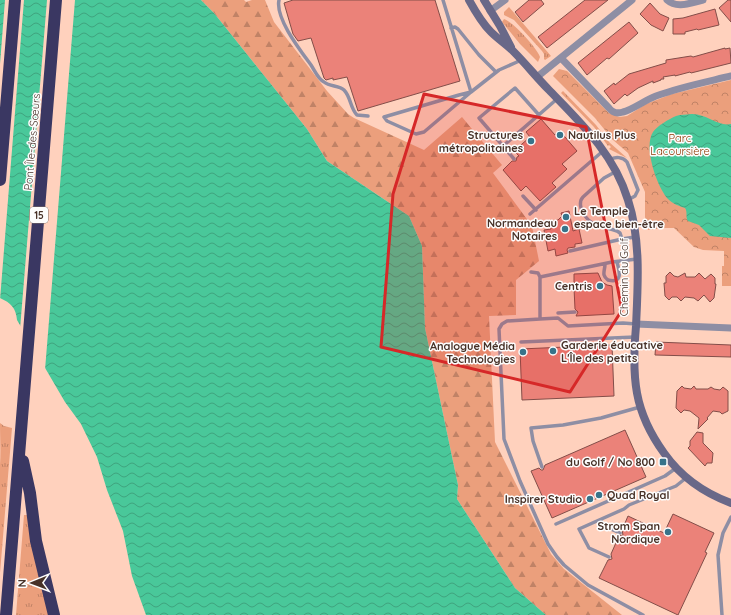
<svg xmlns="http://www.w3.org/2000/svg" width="731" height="615" font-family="Quicksand,sans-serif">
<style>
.grass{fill:url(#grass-tufts)}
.forest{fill:url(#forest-firs)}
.park{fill:url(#park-crowns)}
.water{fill:url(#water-waves)}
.pier{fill:#ffd1bd}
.building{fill:#eb8279;stroke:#834e49}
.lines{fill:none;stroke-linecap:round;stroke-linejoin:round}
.lane{stroke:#8e8ea4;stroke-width:3.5}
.street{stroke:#8e8ea4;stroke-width:7}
.secondary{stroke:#696888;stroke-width:8}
.highway{stroke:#3a3762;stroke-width:12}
.marked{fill:#d62828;fill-opacity:0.2;stroke:#d62828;stroke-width:3;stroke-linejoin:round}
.poi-dot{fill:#37738a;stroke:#fdfdfd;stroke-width:1.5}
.labels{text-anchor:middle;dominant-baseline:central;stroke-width:3;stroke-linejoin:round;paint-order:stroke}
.shield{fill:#fdfdfd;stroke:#7e6e67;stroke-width:1}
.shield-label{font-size:10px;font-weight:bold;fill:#473127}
.poi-label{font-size:11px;font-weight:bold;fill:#473127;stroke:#fdfdfd;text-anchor:end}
.park-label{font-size:11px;fill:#8c3700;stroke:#fdfdfd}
.street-label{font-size:11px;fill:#473127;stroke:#fdfdfd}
</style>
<defs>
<pattern id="grass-tufts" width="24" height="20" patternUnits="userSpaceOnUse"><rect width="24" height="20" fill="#eb9f7c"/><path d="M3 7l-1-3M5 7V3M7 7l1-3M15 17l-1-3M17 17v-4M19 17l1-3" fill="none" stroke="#c08266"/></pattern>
<pattern id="forest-firs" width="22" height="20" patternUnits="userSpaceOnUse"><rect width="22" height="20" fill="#eb9f7c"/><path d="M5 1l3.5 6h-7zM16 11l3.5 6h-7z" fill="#c08266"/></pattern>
<pattern id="park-crowns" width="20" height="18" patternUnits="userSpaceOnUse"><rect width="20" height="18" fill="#eb9f7c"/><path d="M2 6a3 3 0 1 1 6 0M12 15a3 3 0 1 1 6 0" fill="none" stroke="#c08266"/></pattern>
<pattern id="water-waves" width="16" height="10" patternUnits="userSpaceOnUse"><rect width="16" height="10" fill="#49c89a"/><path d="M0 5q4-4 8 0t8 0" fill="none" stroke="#3fa37e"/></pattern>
</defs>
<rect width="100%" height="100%" fill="#ffd1bd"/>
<path class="grass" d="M509 7 551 56 545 60 544 59V54L542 51 514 20 504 15V12Z
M504 19C512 21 538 49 540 57L538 62 520 44 502 22Z
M563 91 596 125 609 142 627 158 609 149 611 147 609 145 608 146 594 127 561 93Z
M0 423 4 426 12 428 0 573V465C1 450 0 438 0 423Z
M24 515H29L50 615H16Z"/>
<path class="forest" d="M201 0H244L246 2 252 0H265L274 22 327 91 348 114 354 118 424 150 462 117 502 165 493 173 532 226 539 261 516 280V315L489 316 495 442 551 554 564 569 622 615H546L515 588 457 499 458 485 425 328 422 246 409 216 327 161 307 129 214 13Z"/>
<path class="park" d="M559 69 567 71 609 113 619 117 627 116 646 104 672 94 731 80V286H722V266H724V251L703 250 694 247 674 228H661L648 230 645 217V192L628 153 613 140 595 118 553 76Z"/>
<path class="water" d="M0 0H201L214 13 307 129 327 161 409 216 422 246 425 328 458 485 457 499 515 588 546 615H146L132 576 123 531 107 490 97 457 81 424 65 402 17 320C16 308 11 303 0 298Z
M691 114C706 113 718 127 731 124V238L710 236 699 225 688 221C685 217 688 212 685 208 679 206 673 204 668 199 657 187 643 147 653 132 657 126 669 119 676 116 681 114 686 115 691 114Z"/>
<path class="pier" d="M5 0H24L0 300V64Z
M47 0H75L45 370 20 329Z"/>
<path class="building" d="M293 0H435L460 81 358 111 347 77 333 80V78L326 80 324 78 311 38 298 41 293 34 284 3Z
M529 0H541L544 4 523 22 515 12Z
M585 0H608L547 48 538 37Z
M728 0H731V22L719 8Z
M650 3 660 14 669 18 663 31 651 25 640 14Z
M715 9 719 25 698 30 697 29 685 32V34H673V19L683 18Z
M629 22 638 33 609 59 607 58 587 75 578 63Z
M725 48V49L730 48 731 63 691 73 690 72 675 76V75L663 77 664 79H661V80L653 83V81L638 88 627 96 625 94 614 104 604 91 614 83 615 85 629 74 666 63V60L691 56 693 57Z
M541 119 555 135 559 130 577 151 562 164 567 169 552 183 556 187 540 201 526 186 521 191 503 170 512 161H516L517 157 519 156 514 151 530 137 526 132Z
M569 211 573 231 579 229 582 243 575 244V247L568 248 567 250 568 253 556 256 555 249 548 251 544 230 551 229 549 222 558 220 562 216 561 213Z
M670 272 674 276 678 277 685 273 686 277H695L699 273 705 279 711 274 715 278V284H716L714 298 710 302 704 295 698 301 694 298 685 297 681 301 677 297H672L669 300 665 296 664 283H666V276Z
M598 273 602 282 607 285 612 286 614 314 576 316 578 312 575 309 574 288 577 285 574 282V274Z
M656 342 731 345V357L655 355Z
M612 345 614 396 522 400 520 349Z
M682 386 684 388 691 389 694 386 696 389H708L711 387 714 389 720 390 723 387 728 391V411L722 414 720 412 713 411 707 418 708 419 698 429 699 418 690 411 684 410 681 413 676 408 677 391Z
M625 430 646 477 552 518 531 471 539 468 541 470H543L545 465Z
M697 432 703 433V443L713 453 712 463H707L705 466 688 448 690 446V441Z
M673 514 714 533 705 552 707 553 678 615 599 578 608 560 612 559 611 554 619 536 623 535 622 530 628 516 664 533Z"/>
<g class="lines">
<path class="lane" d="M279 0C275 18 300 50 311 65 315 71 318 79 324 82 330 87 339 85 344 90 351 97 350 108 357 115L368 116
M443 0 471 92 499 70 517 62 521 59
M451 28 455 27 458 29 479 55 496 72
M471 92 424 132 416 134 387 121 384 117 459 95Z
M539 115 515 88 479 118 503 146 557 99
M503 146 514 159
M610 160C615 156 623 157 627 162L638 190 635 196 628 200
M615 172 604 178 583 197C580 200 580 204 581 208 588 227 600 225 617 231L620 233 622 239 635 237
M523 196 536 210
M530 214 603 151
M570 251 622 239
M605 264C605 271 601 275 608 280 624 284 619 270 617 262
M531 272 538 273 540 277
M557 286 574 285
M558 313 575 312
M540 319 507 321 502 324 499 329 504 439 520 481 548 544 557 557 564 565 588 585 643 615
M636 324 623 323 568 326 558 318 540 319V277L612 262 637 259
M521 342 635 337
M542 467 533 441 531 428 563 425 601 418 640 407
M600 520 606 527 620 533
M556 524 665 476 676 468
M609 557 589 548 579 529 624 509 629 505 676 486 686 478
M722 615 718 555 723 533 731 517"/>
<path class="street" d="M667 0C677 9 690 3 703 0
M490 11 505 0
M561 58 609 108C612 112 617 114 623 112 632 110 645 100 656 96 680 87 706 82 731 76
M537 77 632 0
M636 324 731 328"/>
<path class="secondary" d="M469 0C475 11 482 23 491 32 498 39 507 45 514 52 526 64 537 78 549 90 581 123 614 154 628 200 641 240 638 284 636 326 634 348 633 371 637 393 641 415 651 435 664 453 681 477 704 493 731 503
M484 0 500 26 511 47"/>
<path class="highway" d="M0 180 15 0
M23 461 30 493 36 541 54 615
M6 615 56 0"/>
</g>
<path class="marked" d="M424 94 586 127 622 310 570 392 381 347 393 194Z"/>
<g class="poi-dot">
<circle cx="560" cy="135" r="4"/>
<circle cx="531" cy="141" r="4"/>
<circle cx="566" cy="217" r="4"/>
<circle cx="565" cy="229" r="4"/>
<circle cx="600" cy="286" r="4"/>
<circle cx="553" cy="351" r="4"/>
<circle cx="523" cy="352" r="4"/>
<rect x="659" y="458" width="8" height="8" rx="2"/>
<circle cx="599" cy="495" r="4"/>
<circle cx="590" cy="499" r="4"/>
<circle cx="668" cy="532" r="4"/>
</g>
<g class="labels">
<rect class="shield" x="30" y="207" width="18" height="16" rx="3"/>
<g class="shield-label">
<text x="39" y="215">15</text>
</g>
<g class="poi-label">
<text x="523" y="135">Structures<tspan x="523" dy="13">métropolitaines</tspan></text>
<text x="568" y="135" text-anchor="start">Nautilus Plus</text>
<text x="574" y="211" text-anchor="start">Le Temple<tspan x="574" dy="13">espace bien-être</tspan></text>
<text x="557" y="223">Normandeau<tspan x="557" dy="13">Notaires</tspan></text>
<text x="592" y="286">Centris</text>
<text x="561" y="345" text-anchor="start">Garderie éducative<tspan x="561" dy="13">L'Île des petits</tspan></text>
<text x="515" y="346">Analogue Média<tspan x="515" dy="13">Technologies</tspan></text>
<text x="655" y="462">du Golf / No 800</text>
<text x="607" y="495" text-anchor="start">Quad Royal</text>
<text x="582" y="499">Inspirer Studio</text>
<text x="660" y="526">Strom Span<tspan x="660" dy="13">Nordique</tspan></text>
</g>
<g class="park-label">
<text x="680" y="138">Parc<tspan x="680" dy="13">Lacoursière</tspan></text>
</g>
<g class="street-label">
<text transform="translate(32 142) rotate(-85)">Pont Île-des-Sœurs</text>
<text transform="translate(624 277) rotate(-90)">Chemin du Golf</text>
</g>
</g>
<g transform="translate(32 583) rotate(269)" stroke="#fdfdfd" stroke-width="3" paint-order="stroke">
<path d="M0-3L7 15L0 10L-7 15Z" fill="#473127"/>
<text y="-6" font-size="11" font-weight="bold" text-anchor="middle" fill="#473127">N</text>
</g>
</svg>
